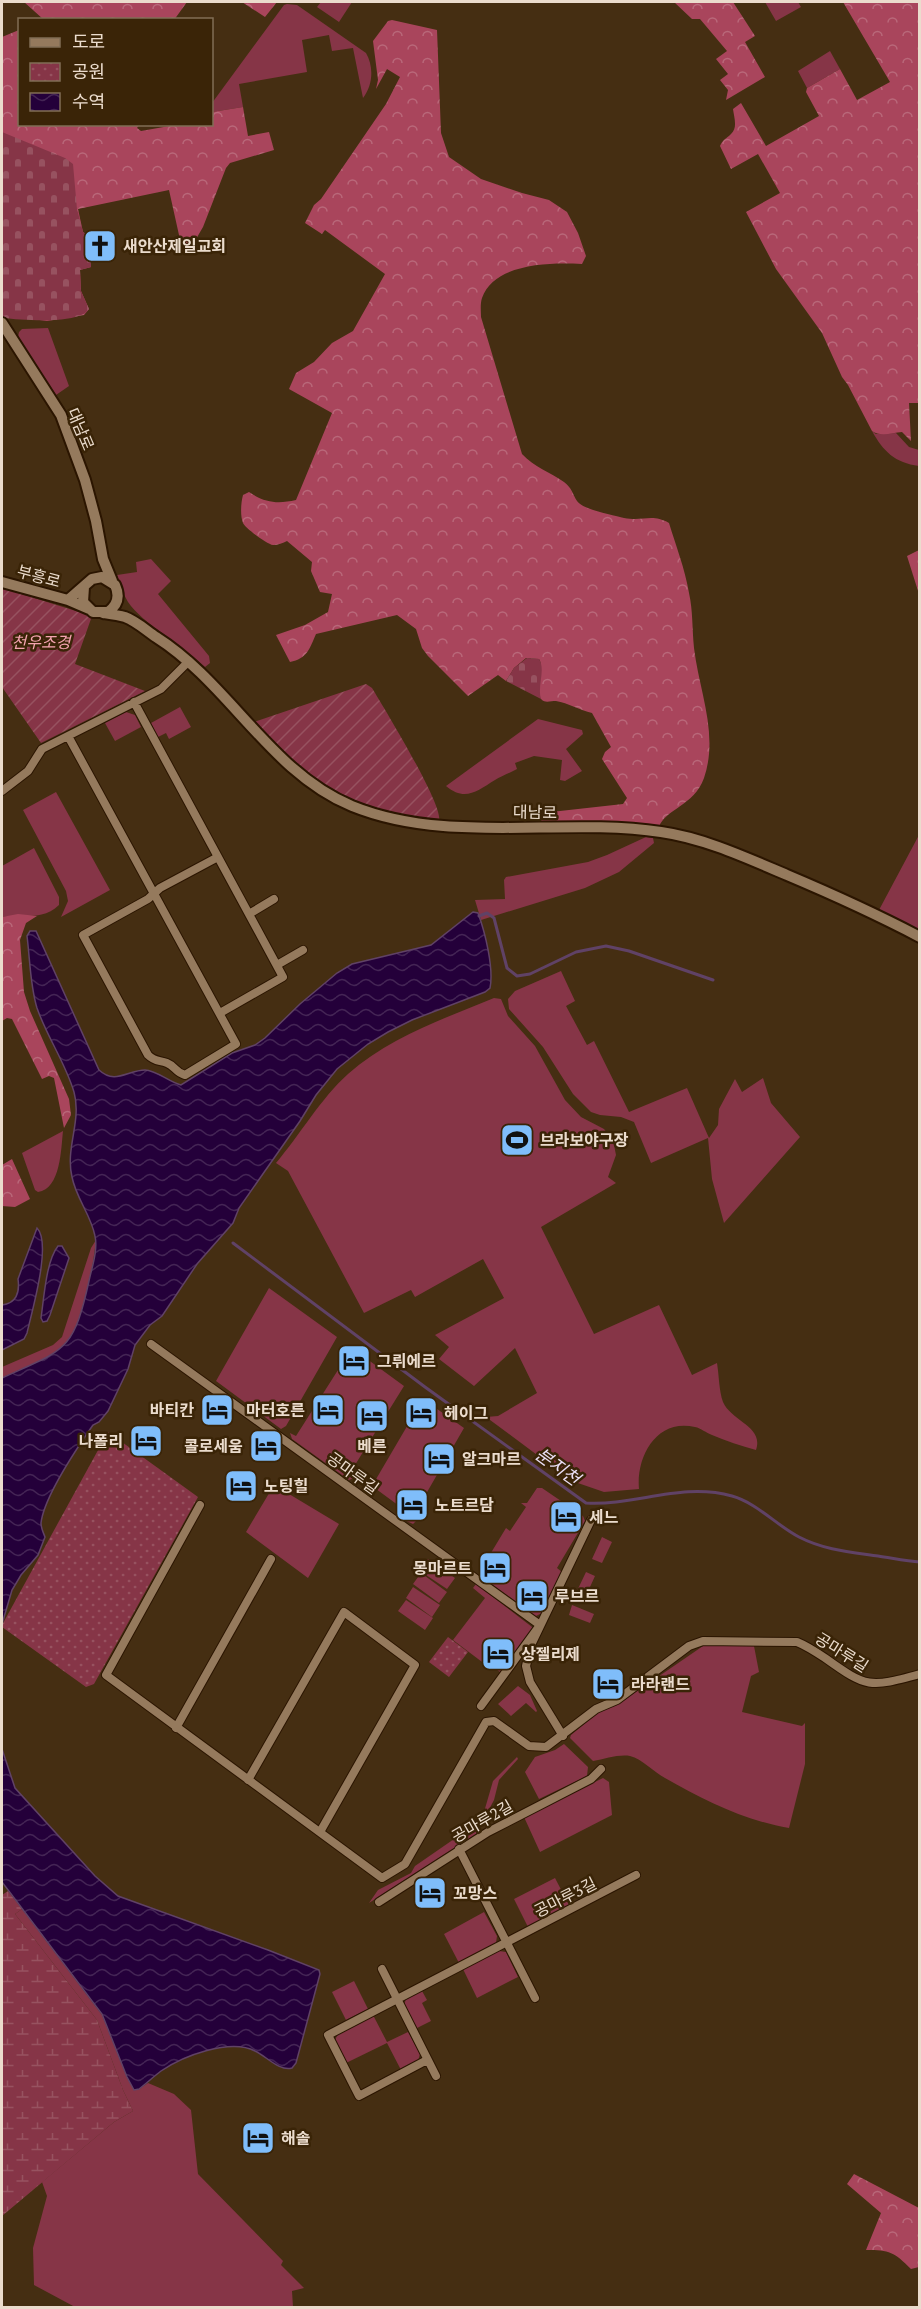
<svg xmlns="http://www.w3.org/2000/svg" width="921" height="2309" font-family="'PT Serif','Noto Sans KR',serif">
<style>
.grass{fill:#863547}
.forest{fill:url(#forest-crowns)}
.wetland{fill:url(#wetland-marsh)}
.cemetery{fill:url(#cemetery-stones)}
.park{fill:url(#park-dots)}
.garden{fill:url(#garden-furrows)}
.water{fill:url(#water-waves);stroke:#604266;stroke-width:1.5}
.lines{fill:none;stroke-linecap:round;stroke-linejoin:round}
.stream{stroke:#604266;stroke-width:3}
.street-casing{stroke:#2b1500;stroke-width:10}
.secondary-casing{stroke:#2b1500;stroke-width:14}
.street{stroke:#957a5d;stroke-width:8}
.secondary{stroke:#957a5d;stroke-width:10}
.labels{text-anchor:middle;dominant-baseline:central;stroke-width:5;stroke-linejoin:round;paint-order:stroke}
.poi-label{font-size:16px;font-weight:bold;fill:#ebdccd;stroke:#3a2407;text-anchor:start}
.street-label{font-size:16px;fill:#ebdccd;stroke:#3a2407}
.park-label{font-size:16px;font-style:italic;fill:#f5a4b1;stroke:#3a2407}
.water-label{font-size:18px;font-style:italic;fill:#eadff5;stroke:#3a2407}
</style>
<defs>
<pattern id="forest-crowns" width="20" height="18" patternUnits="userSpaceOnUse" patternTransform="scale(1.5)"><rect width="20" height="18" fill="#a9455c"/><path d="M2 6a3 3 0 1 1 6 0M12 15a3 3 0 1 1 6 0" fill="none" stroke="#b9687a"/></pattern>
<pattern id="wetland-marsh" width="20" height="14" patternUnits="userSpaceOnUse" patternTransform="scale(1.5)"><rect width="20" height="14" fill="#863547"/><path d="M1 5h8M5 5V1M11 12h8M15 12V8" fill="none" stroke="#975260"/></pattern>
<pattern id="cemetery-stones" width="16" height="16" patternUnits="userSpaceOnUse" patternTransform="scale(1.5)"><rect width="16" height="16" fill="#863547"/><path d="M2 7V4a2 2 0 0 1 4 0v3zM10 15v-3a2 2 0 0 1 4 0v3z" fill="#975260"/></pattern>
<pattern id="park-dots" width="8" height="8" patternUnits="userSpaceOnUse" patternTransform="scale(1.5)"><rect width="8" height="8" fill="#863547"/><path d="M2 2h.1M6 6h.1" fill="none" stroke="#975260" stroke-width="1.8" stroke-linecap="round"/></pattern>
<pattern id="garden-furrows" width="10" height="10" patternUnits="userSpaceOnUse" patternTransform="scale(1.5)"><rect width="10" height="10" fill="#863547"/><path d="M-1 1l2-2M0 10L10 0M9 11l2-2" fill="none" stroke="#975260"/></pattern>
<pattern id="water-waves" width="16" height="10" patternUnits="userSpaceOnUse" patternTransform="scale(1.5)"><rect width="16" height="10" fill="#24003a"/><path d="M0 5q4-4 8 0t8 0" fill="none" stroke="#442555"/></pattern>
</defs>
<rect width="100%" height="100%" fill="#452e12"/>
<path class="grass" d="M321 2H352L339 22 317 7Z
M765 2H798L801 7 776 21Z
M287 4 297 5 366 53C374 67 373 85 363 98L353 48 332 51 329 35 302 40 307 72 239 84 243 107 212 112V103L284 5Z
M830 51 840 69 807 88 798 71Z
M48 328 69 386 56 395 18 337 19 332 22 329Z
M872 431 876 434 896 433 909 447 919 450V466C895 463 883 451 872 431Z
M151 559 171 581 158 594 209 656 210 663 205 667C184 647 142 623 128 602 123 594 120 584 117 575L137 572 136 562Z
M180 707 191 727 169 739 166 733 158 737 151 723Z
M126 712 135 715 141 727 115 741 105 723Z
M538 719 582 730 583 734 566 749 582 771 565 781 560 780 562 760 534 756 515 763 517 769C510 773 501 776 495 780 477 791 465 802 446 786Z
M56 792 110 890 61 917 68 901 66 891 23 810Z
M919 835V931L879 910Z
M646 837 653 838 654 843 619 872 585 888 481 920 475 900 505 899 504 880 506 877 588 862 607 855Z
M34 848 59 897V905C43 921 22 914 2 917V866Z
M561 971 575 1001 566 1006 587 1045 594 1041 629 1112 687 1088 709 1138 718 1125 719 1109 735 1079 742 1092 763 1078 771 1103 800 1137 724 1223 712 1179 708 1138 651 1163 634 1122 621 1117 600 1115 591 1112 573 1094 543 1047 509 1009 508 999 515 991Z
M494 998 501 999 508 1016 535 1046 565 1100 581 1117 604 1129 613 1140 616 1155 608 1177 616 1183 541 1227 594 1334 659 1305 692 1375 717 1363C719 1375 719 1391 723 1402 732 1422 764 1426 756 1450 741 1446 726 1441 712 1435 706 1433 701 1428 695 1427 657 1418 636 1456 639 1489L604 1492 572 1481 486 1417 498 1416 537 1393 515 1348 474 1386 439 1359 449 1347 435 1335 504 1298 483 1259 415 1297 411 1290 364 1313 288 1171 276 1163C300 1135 321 1098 348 1074 390 1037 443 1019 494 998Z
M63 1131C61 1148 61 1189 38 1192L35 1190 22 1153Z
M96 1240C93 1266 84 1324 67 1343 51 1361 23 1369 2 1378V1367L53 1345 62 1337 91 1248Z
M269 1288 337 1337 286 1426 281 1429 216 1381Z
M352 1348 404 1386 350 1473 356 1477 349 1480 292 1439 290 1433 296 1436Z
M423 1399 464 1428 415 1513 420 1517 413 1524 402 1519 406 1511 372 1486Z
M274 1485 339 1524 308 1578 246 1532Z
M537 1488H542L583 1516 585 1521 557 1568 562 1572 542 1613 536 1616 485 1579 480 1571 506 1528 510 1531 526 1507 521 1503H527Z
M602 1537 612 1542 602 1563 592 1559Z
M428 1559 455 1578 447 1589 420 1571Z
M586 1572 595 1576 585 1598 576 1593Z
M421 1573 447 1592 439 1603 413 1584Z
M476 1584 532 1627V1630L500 1672 492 1666 490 1668 453 1640 485 1598 473 1588Z
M413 1587 440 1605 432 1617 406 1598Z
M406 1600 433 1618 425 1630 398 1611Z
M572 1605 594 1614 590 1623 569 1615Z
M703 1646H754L759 1672 751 1676 742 1712 802 1726 805 1723V1764L789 1828C746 1821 703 1800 665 1778 654 1772 642 1759 630 1756 619 1754 605 1759 593 1761L570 1738 571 1735 599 1712 617 1705Z
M518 1686 530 1695 537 1711 536 1712 526 1703 511 1716 498 1704Z
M564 1744 588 1767 587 1776 539 1799 525 1772 535 1757 555 1750Z
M517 1757 518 1759 499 1780 494 1800 476 1834 369 1903 378 1890 411 1873 415 1866 470 1828 484 1812 493 1781Z
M603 1778 609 1782 612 1815 540 1852 524 1817Z
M555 1878 569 1905 528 1927 514 1899Z
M22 1909 102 2015 127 2077 139 2089 148 2083 174 2094 191 2110 198 2174 283 2261 281 2265 304 2288 292 2291 293 2307H75L34 2285 33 2248 47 2196 42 2182 114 2122 133 2111 123 2090 97 2020 15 1914Z
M484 1912 497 1936 496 1943 459 1963 444 1934Z
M499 1951 506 1952 518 1977 477 1998 463 1969Z
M354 1981 368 2009 346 2020 332 1992Z
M422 1991 427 2000 422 2003 431 2021 417 2028 404 2005 406 1999Z
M373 2015 387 2042 408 2032 420 2054 418 2061 401 2070 387 2043 346 2063 335 2040 338 2034Z"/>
<path class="forest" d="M24 2H187L174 20 43 19Z
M242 2H277L265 17Z
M674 2H733L755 36 745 42 765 77 726 100 728 90 720 80 728 74 716 59 727 51 700 19H692Z
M843 2H919L920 403H909L911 441 902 432C892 433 880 437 872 431L848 385 842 377 822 333 776 269 746 212 780 193 758 154 731 169 720 146C723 139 726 139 731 134 738 128 734 117 733 109L741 103 766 146 819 116 806 92 807 88 840 69 857 100 890 82Z
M392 20 437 30 441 133 449 157 481 179 522 193 549 200 567 212 578 233 586 256 582 264C551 262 494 263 482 298 480 304 481 312 481 317L522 454C534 467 550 472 564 482 572 488 572 493 577 501 583 510 614 515 624 518 644 522 651 513 669 523 676 546 685 569 689 593 693 611 692 629 694 648 699 691 719 734 704 778 694 806 665 809 659 827L534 823 541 815 551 812 623 804 627 798 602 759 605 752 611 747 592 713C580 710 568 703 556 701 551 701 545 703 542 700 532 690 546 670 539 659L526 658 514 668 506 681 498 675 468 696 428 656 422 648 416 629 397 615 316 634C310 648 307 659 290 662L276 635 305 625 328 612 332 594 320 592 311 571 312 562 287 541C283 543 278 545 273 545 267 544 245 528 243 523 240 516 241 502 243 495L249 492C265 503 278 504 296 500L332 413 289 389 296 373 314 362 332 343 353 331 385 274 325 230 322 234 305 223 314 205 321 199 386 104 400 77 387 69 376 89 378 80 373 41 388 21Z
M19 30 20 124 139 125 137 128 141 131 175 125 212 124V112L243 107 248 136 269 132 274 150 230 163 226 168 203 227 189 251 183 253 169 190 78 209 83 232 87 235 91 267 80 270 81 291 89 309 84 315 47 321 2 315V37Z
M919 550V594L907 556Z
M18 914 37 916 26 923 20 940 24 992 30 1011 69 1099 71 1115 64 1128 54 1078 49 1076 42 1079 12 1019 7 1018 2 1021V917Z
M12 1159 30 1199 15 1207 2 1206V1165Z
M854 2174 919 2208V2267L911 2269C894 2252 890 2250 866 2250L881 2213 847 2184Z"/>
<path class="wetland" d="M8 1891 22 1909 15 1914 97 2020 123 2090 133 2111 114 2122 2 2216V1895Z"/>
<path class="cemetery" d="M2 132 65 158 73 164 77 209 83 232 87 235 91 267 80 270 81 291 89 309C79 325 22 320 4 318L2 315Z
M527 658 539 659C546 670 537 686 541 699L506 681 514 668Z"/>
<path class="park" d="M108 1432 198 1497 94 1684 86 1687 2 1627V1625Z
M448 1637 468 1652 449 1677 429 1662Z"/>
<path class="garden" d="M2 588 92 616 75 664 145 691 41 743 2 687Z
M366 684 372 688C384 708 444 806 439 821 383 816 330 798 289 759 277 747 266 734 254 722Z"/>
<path class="water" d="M473 912 478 913C485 932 494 968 490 988L485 992 412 1020 388 1032 368 1044 337 1069 316 1095 300 1121 239 1208 233 1223 197 1264 162 1316 150 1325 135 1345 128 1369 108 1411 99 1422 93 1425C77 1448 44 1497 41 1523 41 1528 43 1532 45 1537L38 1555 21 1575 12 1590 2 1624V1378C65 1349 73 1353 89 1281 92 1267 98 1250 95 1236 91 1215 76 1198 72 1177 65 1148 82 1121 74 1092 65 1062 47 1037 37 1008 30 985 30 959 27 936L30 931H36L99 1070C115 1085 128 1070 145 1070 156 1070 169 1082 181 1085L232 1053 255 1045 265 1038 300 1004 337 973 352 964 431 945Z
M37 1228C52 1243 32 1311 27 1333L24 1339 2 1350V1305C16 1303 20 1293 18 1279Z
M58 1246H62L69 1258 50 1315 47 1321 43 1322 41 1318C44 1298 46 1261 58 1246Z
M2 1749 15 1788 95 1876 118 1896 268 1950 319 1970 320 1974 296 2063 292 2068C280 2072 266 2056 255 2051 230 2038 183 2056 161 2071 153 2077 147 2083 139 2089L134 2090 127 2077 102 2014 2 1882Z"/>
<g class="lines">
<path class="stream" d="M479 916 487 913 494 918 507 968 517 976 530 974 576 952 606 946 629 951 713 980
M233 1243 425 1387 586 1503C635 1506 681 1482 732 1496 757 1503 776 1525 799 1537 824 1550 850 1552 878 1556 892 1558 906 1561 920 1562"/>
<defs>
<path id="street" d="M134 702 283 977 220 1013
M68 736C124 838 180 941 236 1044L185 1075C176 1073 175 1066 167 1063 159 1060 155 1062 148 1055L83 935 148 899 160 888 218 857
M2 791 28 771 42 749 161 689 189 661
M249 914 274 899
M277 965 303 950
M151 1344 540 1625 481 1706
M200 1505 106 1675 382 1878 405 1864 486 1722 494 1721 529 1746 546 1747 596 1709 617 1700 689 1646 703 1641 797 1642C807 1646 816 1652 825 1658 867 1688 869 1688 920 1674
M176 1728 271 1559
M563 1736 530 1682 526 1666 531 1645 591 1520
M248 1780 344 1612 415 1665 320 1832
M459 1849 535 1998
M379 1902 488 1832 591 1779 601 1769
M382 1969 436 2076
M427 2060 359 2096 328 2035 636 1875"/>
<path id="secondary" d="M2 323 61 415 85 480 96 521 103 559 112 581
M2 582 68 600 89 609
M68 600 92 579 102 577 115 585C120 596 118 605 108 612H93L83 602 84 587
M103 613C110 614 118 615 125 617 136 621 147 631 156 637 230 684 270 772 352 806 448 845 560 817 661 832 704 838 747 858 787 875 832 894 876 914 920 937"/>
</defs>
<use href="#street" class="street-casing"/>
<use href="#secondary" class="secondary-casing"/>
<use href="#street" class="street"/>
<use href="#secondary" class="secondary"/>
</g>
<defs>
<symbol id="church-square" viewBox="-11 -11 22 22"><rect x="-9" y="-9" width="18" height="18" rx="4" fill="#7fbdfa" stroke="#3a2407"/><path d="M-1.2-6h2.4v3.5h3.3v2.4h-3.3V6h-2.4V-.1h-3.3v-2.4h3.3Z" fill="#111"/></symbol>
<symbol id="stadium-square" viewBox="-11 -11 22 22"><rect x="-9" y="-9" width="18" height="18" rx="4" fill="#7fbdfa" stroke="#3a2407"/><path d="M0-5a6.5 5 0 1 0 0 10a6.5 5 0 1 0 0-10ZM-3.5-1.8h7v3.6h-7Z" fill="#111"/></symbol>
<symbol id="hotel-square" viewBox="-11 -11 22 22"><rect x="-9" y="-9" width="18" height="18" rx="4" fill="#7fbdfa" stroke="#3a2407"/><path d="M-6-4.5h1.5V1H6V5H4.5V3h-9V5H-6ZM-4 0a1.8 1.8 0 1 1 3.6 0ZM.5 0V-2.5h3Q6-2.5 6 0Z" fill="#111"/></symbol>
</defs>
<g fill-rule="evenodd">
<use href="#church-square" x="81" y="227" width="38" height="38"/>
<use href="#stadium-square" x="498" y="1121" width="38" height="38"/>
<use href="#hotel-square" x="335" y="1342" width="38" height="38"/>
<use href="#hotel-square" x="198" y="1391" width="38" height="38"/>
<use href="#hotel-square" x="309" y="1391" width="38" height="38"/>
<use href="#hotel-square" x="402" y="1394" width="38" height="38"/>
<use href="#hotel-square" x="353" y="1397" width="38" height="38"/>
<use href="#hotel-square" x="127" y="1422" width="38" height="38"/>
<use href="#hotel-square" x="247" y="1427" width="38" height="38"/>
<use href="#hotel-square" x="420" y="1440" width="38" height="38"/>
<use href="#hotel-square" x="222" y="1467" width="38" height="38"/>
<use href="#hotel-square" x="393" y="1486" width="38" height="38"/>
<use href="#hotel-square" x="547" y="1498" width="38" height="38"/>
<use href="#hotel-square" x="476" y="1549" width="38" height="38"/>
<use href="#hotel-square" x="513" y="1577" width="38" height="38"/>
<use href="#hotel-square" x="479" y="1635" width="38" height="38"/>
<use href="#hotel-square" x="589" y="1665" width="38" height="38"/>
<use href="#hotel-square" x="411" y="1874" width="38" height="38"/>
<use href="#hotel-square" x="239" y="2119" width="38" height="38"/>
</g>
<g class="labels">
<g class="poi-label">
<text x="123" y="246">새안산제일교회</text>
<text x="540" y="1140">브라보야구장</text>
<text x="377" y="1361">그뤼에르</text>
<text x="194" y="1410" text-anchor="end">바티칸</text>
<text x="305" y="1410" text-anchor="end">마터호른</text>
<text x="444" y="1413">헤이그</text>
<text x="123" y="1441" text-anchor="end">나폴리</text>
<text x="243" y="1446" text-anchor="end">콜로세움</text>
<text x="372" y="1446" text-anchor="middle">베른</text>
<text x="462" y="1459">알크마르</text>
<text x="264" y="1486">노팅힐</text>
<text x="435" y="1505">노트르담</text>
<text x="589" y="1517">세느</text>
<text x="472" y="1568" text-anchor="end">몽마르트</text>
<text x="555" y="1596">루브르</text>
<text x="521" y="1654">상젤리제</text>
<text x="631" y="1684">라라랜드</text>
<text x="453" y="1893">꼬망스</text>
<text x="281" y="2138">해솔</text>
</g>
<g class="street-label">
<text transform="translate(81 429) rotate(67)">대남로</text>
<text transform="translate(39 576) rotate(15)">부흥로</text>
<text transform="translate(535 812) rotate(1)">대남로</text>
<text transform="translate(353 1473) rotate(36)">공마루길</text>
<text transform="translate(842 1652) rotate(32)">공마루길</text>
<text transform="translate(482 1821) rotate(-30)">공마루2길</text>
<text transform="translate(565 1897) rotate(-27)">공마루3길</text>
</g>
<g class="park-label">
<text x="41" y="642">천우조경</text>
</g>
<g class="water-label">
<text transform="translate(558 1466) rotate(36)">분지천</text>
</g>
</g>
<rect width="921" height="2309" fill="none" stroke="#ebdccd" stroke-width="6"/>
<rect x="18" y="18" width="195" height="108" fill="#3a2407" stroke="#816e56" stroke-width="1.5"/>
<rect x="30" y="38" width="30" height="9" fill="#957a5d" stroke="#816e56" stroke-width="1.5"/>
<text x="72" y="48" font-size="18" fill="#ebdccd">도로</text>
<rect x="30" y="63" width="30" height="18" fill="url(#park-dots)" stroke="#816e56" stroke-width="1.5"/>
<text x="72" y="78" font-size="18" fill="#ebdccd">공원</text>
<rect x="30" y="93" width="30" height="18" fill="url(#water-waves)" stroke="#816e56" stroke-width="1.5"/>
<text x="72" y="108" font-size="18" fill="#ebdccd">수역</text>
</svg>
